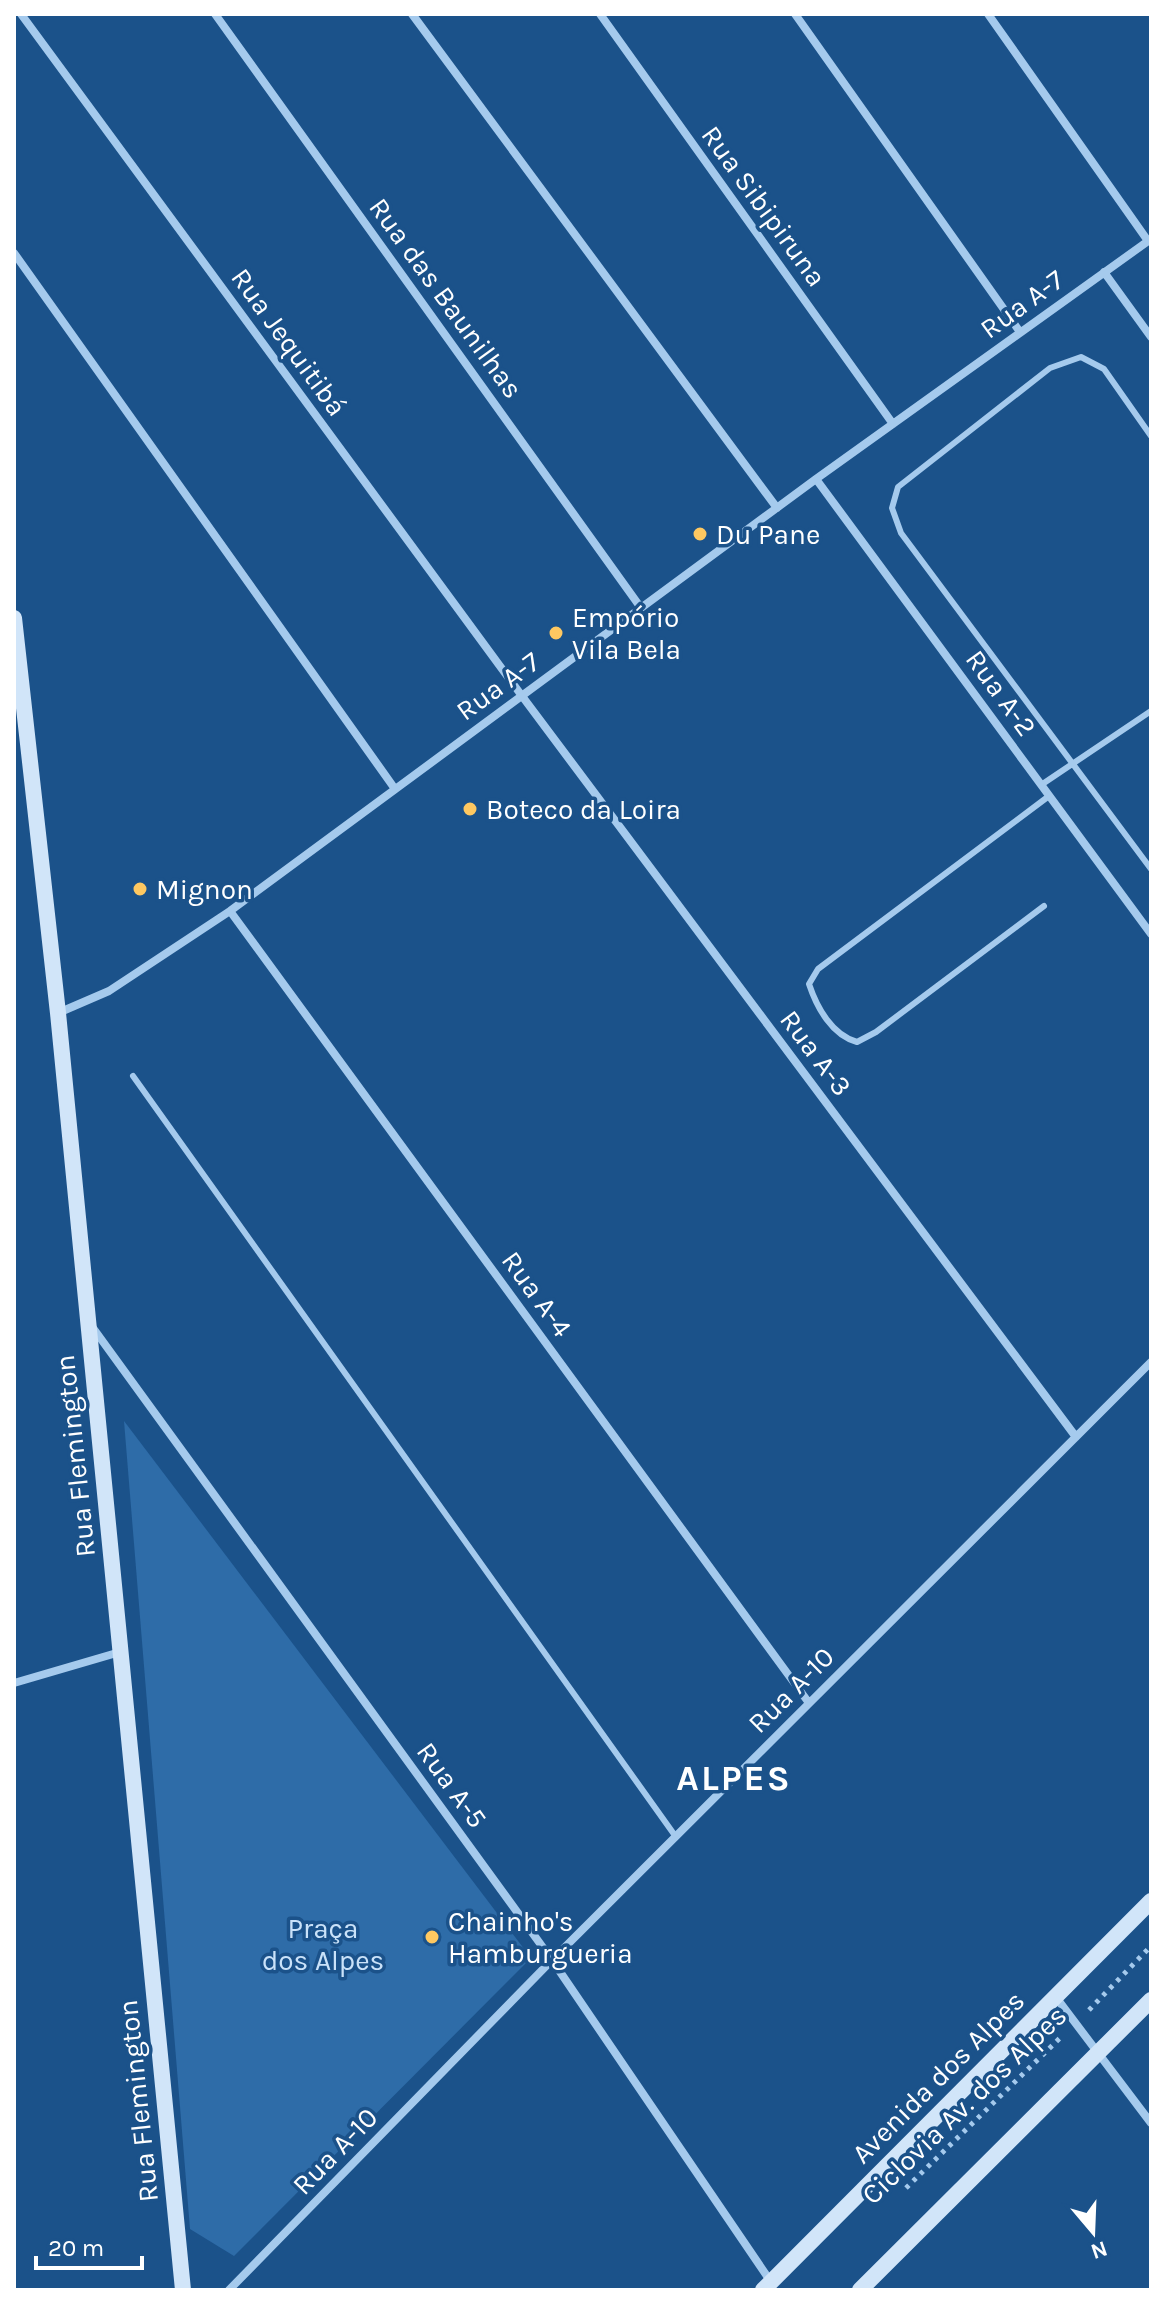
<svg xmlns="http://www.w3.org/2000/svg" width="1165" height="2304" font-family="Karla,sans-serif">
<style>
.green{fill:#2e6ca8}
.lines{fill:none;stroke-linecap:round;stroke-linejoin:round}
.path{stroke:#a5caed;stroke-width:5;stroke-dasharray:4 6;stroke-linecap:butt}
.lane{stroke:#a5caed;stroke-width:6}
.street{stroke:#a5caed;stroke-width:8}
.secondary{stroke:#d1e5f9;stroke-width:16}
.poi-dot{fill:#fec861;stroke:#1b528a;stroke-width:3}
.labels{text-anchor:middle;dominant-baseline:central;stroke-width:7;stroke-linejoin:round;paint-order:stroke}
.street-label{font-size:28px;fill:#fff;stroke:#1b528a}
.poi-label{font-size:28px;fill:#fff;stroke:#1b528a;text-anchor:start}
.park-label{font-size:28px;fill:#cae2f9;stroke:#1b528a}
.district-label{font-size:36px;font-weight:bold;letter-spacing:2px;fill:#fff;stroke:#1b528a}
</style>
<rect width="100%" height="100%" fill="#1b528a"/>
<path class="green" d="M124 1421 531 1958 234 2256 190 2229Z"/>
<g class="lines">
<path class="path" d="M1089 2010 1151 1946
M906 2188 1062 2036"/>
<path class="lane" d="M1151 436 1104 369 1081 357 1050 368 898 487 892 508 901 533 1151 869
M1041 785 1151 711
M1044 906 876 1032 857 1042C832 1035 817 1008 809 984L818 969 1049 796
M133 1076 676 1837"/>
<path class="street" d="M21 14 522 696 1076 1437
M215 14 641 608
M412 14 777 508
M600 14 893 424
M795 14 1020 332
M988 14 1148 241
M14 253 395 789
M1104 272 1151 337
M816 479 1151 934
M230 911 809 1703
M58 1013 109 991 230 911 816 479 1151 239
M93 1328 552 1960 771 2282
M14 1683 120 1652
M1055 1996 1151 2123
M229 2290 552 1960 1151 1362"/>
<path class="secondary" d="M14 618 58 1013 183 2290
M763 2290 1151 1901
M860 2290 1151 2000"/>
</g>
<g class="poi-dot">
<circle cx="700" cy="534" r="8"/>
<circle cx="556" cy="633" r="8"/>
<circle cx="470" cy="809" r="8"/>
<circle cx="140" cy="889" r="8"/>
<circle cx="432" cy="1937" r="8"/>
</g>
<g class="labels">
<g class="street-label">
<text transform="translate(764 206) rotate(54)">Rua Sibipiruna</text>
<text transform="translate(446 298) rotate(54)">Rua das Baunilhas</text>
<text transform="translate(1022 304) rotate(-36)">Rua A-7</text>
<text transform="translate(289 342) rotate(54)">Rua Jequitibá</text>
<text transform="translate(498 686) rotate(-36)">Rua A-7</text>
<text transform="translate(1001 693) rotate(54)">Rua A-2</text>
<text transform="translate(816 1053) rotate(53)">Rua A-3</text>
<text transform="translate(537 1294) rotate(54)">Rua A-4</text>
<text transform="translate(75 1456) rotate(-96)">Rua Flemington</text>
<text transform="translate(791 1690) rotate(-45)">Rua A-10</text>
<text transform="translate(452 1785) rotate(54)">Rua A-5</text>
<text transform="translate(938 2077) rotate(-45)">Avenida dos Alpes</text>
<text transform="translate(138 2101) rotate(-96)">Rua Flemington</text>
<text transform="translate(964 2105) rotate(-44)">Ciclovia Av. dos Alpes</text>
<text transform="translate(335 2151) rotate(-46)">Rua A-10</text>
</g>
<g class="poi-label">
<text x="716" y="534">Du Pane</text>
<text x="572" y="617">Empório<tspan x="572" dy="32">Vila Bela</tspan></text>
<text x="486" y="809">Boteco da Loira</text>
<text x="156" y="889">Mignon</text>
<text x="448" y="1921">Chainho's<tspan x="448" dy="32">Hamburgueria</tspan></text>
</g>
<g class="park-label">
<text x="323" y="1928">Praça<tspan x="323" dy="32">dos Alpes</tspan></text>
</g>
<g class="district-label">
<text x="734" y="1778">ALPES</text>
</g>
</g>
<rect width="1165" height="2304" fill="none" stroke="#ffffff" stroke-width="32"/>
<g transform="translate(1093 2232) rotate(161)" stroke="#1b528a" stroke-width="6" paint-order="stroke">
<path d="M0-6L14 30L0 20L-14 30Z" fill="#ffffff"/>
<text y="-12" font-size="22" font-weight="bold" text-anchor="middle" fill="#ffffff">N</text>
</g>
<path d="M36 2256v12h106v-12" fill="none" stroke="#ffffff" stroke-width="4"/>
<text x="48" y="2256" font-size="24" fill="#ffffff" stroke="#1b528a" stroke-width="6" paint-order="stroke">20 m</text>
</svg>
